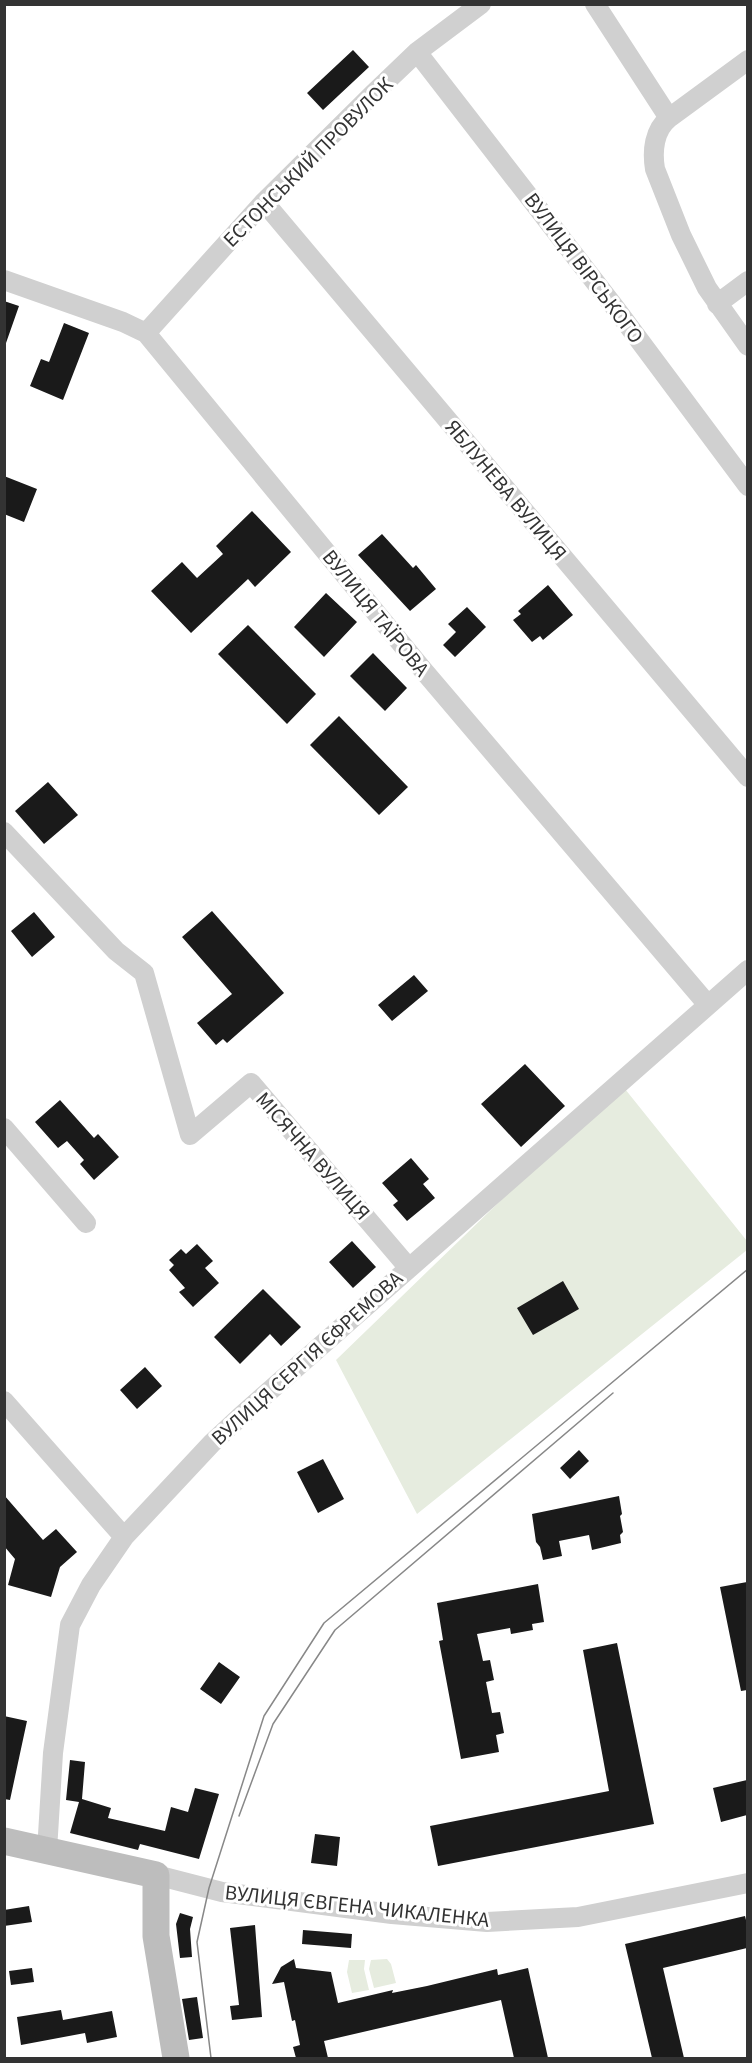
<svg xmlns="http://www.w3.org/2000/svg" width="752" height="2063" font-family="'Source Sans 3',sans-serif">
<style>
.green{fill:#e6ecdf}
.building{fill:#1a1a1a}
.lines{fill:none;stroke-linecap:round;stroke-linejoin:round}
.street{stroke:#d0d0d0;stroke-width:20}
.secondary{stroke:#bdbdbd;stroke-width:27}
.tram{stroke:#888;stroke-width:1.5}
.labels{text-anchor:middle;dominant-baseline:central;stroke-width:6;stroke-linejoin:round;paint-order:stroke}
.street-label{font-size:21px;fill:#333;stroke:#fff}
</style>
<rect width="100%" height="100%" fill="#fff"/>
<path class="green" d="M621 1084 747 1241V1250L417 1514 336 1360Z
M387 1959 391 1964 396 1983 374 1988 369 1969 371 1960Z
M349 1960H365L364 1969 369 1990 352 1993 347 1972Z"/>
<path class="building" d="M353 50 369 67 323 110 307 93Z
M4 301 19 306 6 343 4 342Z
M64 323 89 333 63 400 30 386 41 359 49 362Z
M4 476 37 489 24 522 4 514Z
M252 511 291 552 255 587 248 579 191 633 151 591 182 562 197 578 223 554 216 546Z
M382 534 413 568 416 565 436 589 410 611 358 555Z
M548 585 573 615 543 640 540 636 532 642 513 620 521 614 518 611Z
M326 593 357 622 324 657 294 627Z
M467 607 486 627 455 657 443 645 456 632 448 624Z
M248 625 316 694 287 724 218 654Z
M373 653 407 688 385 711 350 676Z
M339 716 408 787 379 815 310 745Z
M48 782 78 815 44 844 15 811Z
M212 911 284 993 227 1043 223 1039 216 1045 197 1023 232 994 182 937Z
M34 912 55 937 32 957 11 931Z
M414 975 428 991 392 1021 378 1005Z
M525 1064 565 1106 521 1147 481 1104Z
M60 1100 94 1138 98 1134 119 1157 94 1180 80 1164 84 1160 67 1141 58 1148 35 1122Z
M411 1158 429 1179 423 1184 435 1198 407 1221 393 1205 398 1201 382 1183Z
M352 1241 376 1267 353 1288 329 1262Z
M197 1244 213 1261 205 1268 219 1283 193 1307 179 1292 185 1288 169 1270 174 1265 169 1260 181 1249 186 1254Z
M563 1281 579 1309 533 1335 517 1308Z
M263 1289 301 1327 281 1346 270 1334 240 1364 214 1337Z
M145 1367 162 1386 137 1409 120 1390Z
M579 1450 589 1461 570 1479 560 1468Z
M323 1459 344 1499 318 1513 297 1472Z
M4 1495 43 1540 56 1529 77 1552 60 1567 51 1597 8 1585 15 1559 4 1546Z
M619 1496 622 1514 620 1516 623 1532 620 1535 621 1543 592 1550 589 1535 559 1541 562 1556 543 1560 540 1547 536 1542 532 1514Z
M747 1582V1690L741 1691 720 1587Z
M538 1584 544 1622 532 1624 533 1630 511 1634 510 1628 477 1634 483 1661 490 1660 494 1680 486 1682 492 1713 500 1712 504 1733 496 1735 499 1752 461 1759 439 1641 443 1640 437 1603Z
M617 1643 654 1824 438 1866 430 1826 609 1791 583 1650Z
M219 1662 240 1677 221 1704 200 1689Z
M4 1716 27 1721 10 1800 4 1799Z
M70 1760 85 1762 82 1799 111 1808 108 1818 165 1831 171 1807 188 1812 195 1788 219 1794 199 1859 140 1844 138 1850 70 1833 79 1802 66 1800Z
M747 1780V1815L721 1822 713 1788Z
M315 1834 340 1837 337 1866 311 1863Z
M29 1906 32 1922 4 1926V1910Z
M180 1913 193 1917 190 1929 192 1957 180 1958 176 1924Z
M745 1916 747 1924V1948L663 1968 684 2058H652L625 1944Z
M255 1925 262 2017 232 2020 230 2006 239 2005 230 1928Z
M303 1930 352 1934 351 1948 302 1944Z
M294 1959 296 1968 331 1972 338 2003 393 1990 392 1993 427 1986 497 1969 498 1975 528 1968 548 2058H514L501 2000 324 2041 328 2058H296L293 2047 300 2045 295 2020 292 2021 284 1982 272 1984 281 1967Z
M32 1968 34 1982 11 1985 9 1971Z
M197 1997 203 2038 189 2040 182 1999Z
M61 2010 63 2020 112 2011 117 2037 87 2043 85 2033 21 2045 17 2017Z"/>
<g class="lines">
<path class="street" d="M595 4 669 118C654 130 652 151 655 169L681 235 707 288 748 346
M417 52 616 309 748 486
M669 118 748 60
M264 202 748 777
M4 280 123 322 146 333 423 670 708 1005
M717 304 748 281
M146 333 264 202 373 94 417 52 481 4
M4 832 116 951 144 973 190 1135 251 1083 408 1267
M4 1128 86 1223
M4 1401 124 1537
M47 1851 53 1753 70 1625 91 1585 124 1537 212 1443 240 1417 748 970
M156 1875 222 1892 392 1914 487 1922 578 1917 748 1883"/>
<path class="secondary" d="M4 1841 156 1875V1936L176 2058"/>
<path class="tram" d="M239 1816 273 1724 335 1630 613 1393
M211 2058 197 1942 209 1888 264 1716 324 1623 748 1269"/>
</g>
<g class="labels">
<g class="street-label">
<text transform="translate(308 162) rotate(-45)">ЕСТОНСЬКИЙ ПРОВУЛОК</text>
<text transform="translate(584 268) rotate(53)">ВУЛИЦЯ ВІРСЬКОГО</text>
<text transform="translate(506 490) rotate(50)">ЯБЛУНЕВА ВУЛИЦЯ</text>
<text transform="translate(376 613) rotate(51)">ВУЛИЦЯ ТАЇРОВА</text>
<text transform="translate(313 1156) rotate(49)">МІСЯЧНА ВУЛИЦЯ</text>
<text transform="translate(307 1358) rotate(-42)">ВУЛИЦЯ СЕРГІЯ ЄФРЕМОВА</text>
<text transform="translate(357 1906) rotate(6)">ВУЛИЦЯ ЄВГЕНА ЧИКАЛЕНКА</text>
</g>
</g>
<rect width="752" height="2063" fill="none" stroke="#333333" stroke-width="12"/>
</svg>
